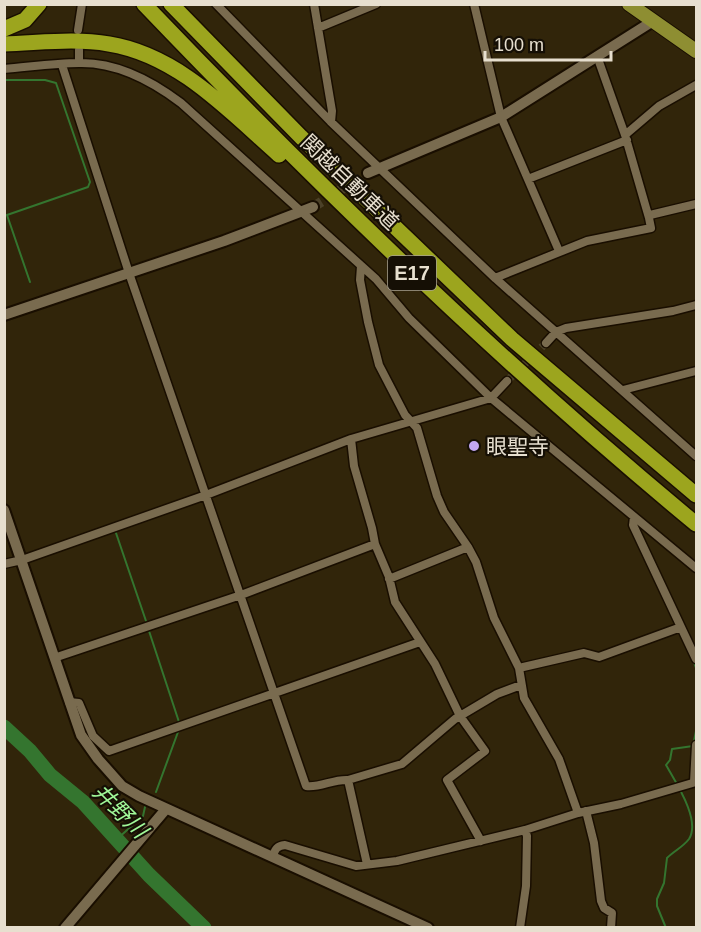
<svg xmlns="http://www.w3.org/2000/svg" width="701" height="932" font-family="Helvetica,'Noto Sans JP',sans-serif">
<style>
.lines{fill:none;stroke-linecap:round;stroke-linejoin:round}
.stream{stroke:#34752f;stroke-width:2}
.river{stroke:#34752f;stroke-width:15}
.minor-tunnel{stroke:#4c4128;stroke-width:8;stroke-dasharray:8 4;stroke-linecap:butt}
.tertiary-tunnel{stroke:#4c4128;stroke-width:10;stroke-dasharray:10 5;stroke-linecap:butt}
.minor-casing{stroke:#190e00;stroke-width:11}
.tertiary-casing{stroke:#190e00;stroke-width:14}
.primary-casing{stroke:#190e00;stroke-width:16}
.motorway-casing{stroke:#190e00;stroke-width:18}
.minor{stroke:#796b4f;stroke-width:8}
.tertiary{stroke:#796b4f;stroke-width:10}
.primary{stroke:#8e8e32;stroke-width:14}
.motorway{stroke:#9ca51e;stroke-width:15}
.poi-dot{fill:#c3a7f2;stroke:#150f05;stroke-width:2}
.labels{text-anchor:middle;dominant-baseline:central;stroke-width:4.5;stroke-linejoin:round;paint-order:stroke}
.shield{fill:#150f05;stroke:#a8a192;stroke-width:1.5}
.shield-label{font-size:20px;font-weight:bold;fill:#e7dfcf}
.street-label{font-size:21px;fill:#e7dfcf;stroke:#150f05}
.poi-label{font-size:21px;fill:#e7dfcf;stroke:#150f05;text-anchor:start}
.water-label{font-size:22px;font-style:italic;fill:#a1f999;stroke:#150f05}
</style>
<rect width="100%" height="100%" fill="#31250a"/>
<g class="lines">
<path class="stream" d="M4 80H45L56 83 90 182 88 187 7 215 30 282
M116 533 146 621
M149 631 179 722
M694 662 696 668
M156 792 178 732
M117 839 143 816 145 807
M666 928 657 906V899L664 883 667 858C674 851 683 847 689 839 701 820 676 783 666 765L670 760 672 749 693 746 696 731"/>
<path class="river" d="M4 727 30 751 50 775 83 802 149 875 204 928"/>
<path class="minor-tunnel" d="M507 381 546 343"/>
<path class="tertiary-tunnel" d="M313 207 368 173"/>
<defs>
<path id="minor" d="M216 4 331 122 495 278 696 456
M314 4 332 111 331 122
M474 4 501 117 559 251
M318 28 376 4
M78 30 82 4
M79 50V63
M597 56 625 135
M62 65 129 273 306 786C320 788 333 779 348 780L367 864
M4 69C29 67 54 63 79 63 117 62 152 81 181 103L376 279 409 318 491 398 696 568
M528 179 627 140
M649 218 625 135 659 106 696 85
M361 266 360 280 368 322 379 365 405 415 417 428 437 496 444 512 468 547 476 562 494 618 519 668 524 698 559 759 578 813
M495 278 587 241 651 228 649 218 650 215 696 204
M546 343 556 332 566 328 673 311 696 305
M623 390 696 371
M351 439 354 466 372 528 375 544 389 577 395 602 435 664 460 716 485 751 447 780 481 841
M634 517 633 525 696 659
M4 564 22 560 206 495 351 439 491 398 507 381
M389 579 468 547
M54 658 241 595 375 544
M519 668 584 653 599 657 681 627
M69 702 79 703 93 736 109 751 420 642
M348 780 402 764 455 719 497 694 521 685
M694 782 696 745
M586 811 594 843 601 901 604 908 612 913 611 928
M273 856C275 849 277 846 285 845L356 866 397 861 525 830 578 813 621 804 696 782
M520 928 526 886 527 836 525 830"/>
<path id="tertiary" d="M368 173 501 117 653 21
M4 315 224 241 313 207
M4 510 81 735 98 759 122 786 139 796 428 928
M65 928 166 809"/>
<path id="primary" d="M629 4 696 51"/>
<path id="motorway" d="M144 4C319 187 501 363 696 524
M171 4 301 137 512 339 696 495
M4 29 25 20 39 4
M4 44C40 43 74 38 109 44 178 55 229 111 279 155"/>
</defs>
<use href="#minor" class="minor-casing"/>
<use href="#tertiary" class="tertiary-casing"/>
<use href="#primary" class="primary-casing"/>
<use href="#motorway" class="motorway-casing"/>
<use href="#minor" class="minor"/>
<use href="#tertiary" class="tertiary"/>
<use href="#primary" class="primary"/>
<use href="#motorway" class="motorway"/>
</g>
<circle class="poi-dot" cx="474" cy="446" r="6"/>
<g class="labels">
<rect class="shield" x="388" y="256" width="48" height="34" rx="4.5"/>
<g class="shield-label">
<text x="412" y="273">E17</text>
</g>
<g class="street-label">
<text transform="translate(350 182) rotate(44)">関越自動車道</text>
</g>
<g class="poi-label">
<text x="486" y="446">眼聖寺</text>
</g>
<g class="water-label">
<text transform="translate(120 811) rotate(45)">井野川</text>
</g>
</g>
<rect width="701" height="932" fill="none" stroke="#e7dfcf" stroke-width="12"/>
<path d="M485 51v9h126v-9" fill="none" stroke="#e7dfcf" stroke-width="3"/>
<text x="494" y="51" font-size="18" fill="#e7dfcf" stroke="#150f05" stroke-width="4.5" paint-order="stroke">100 m</text>
</svg>
